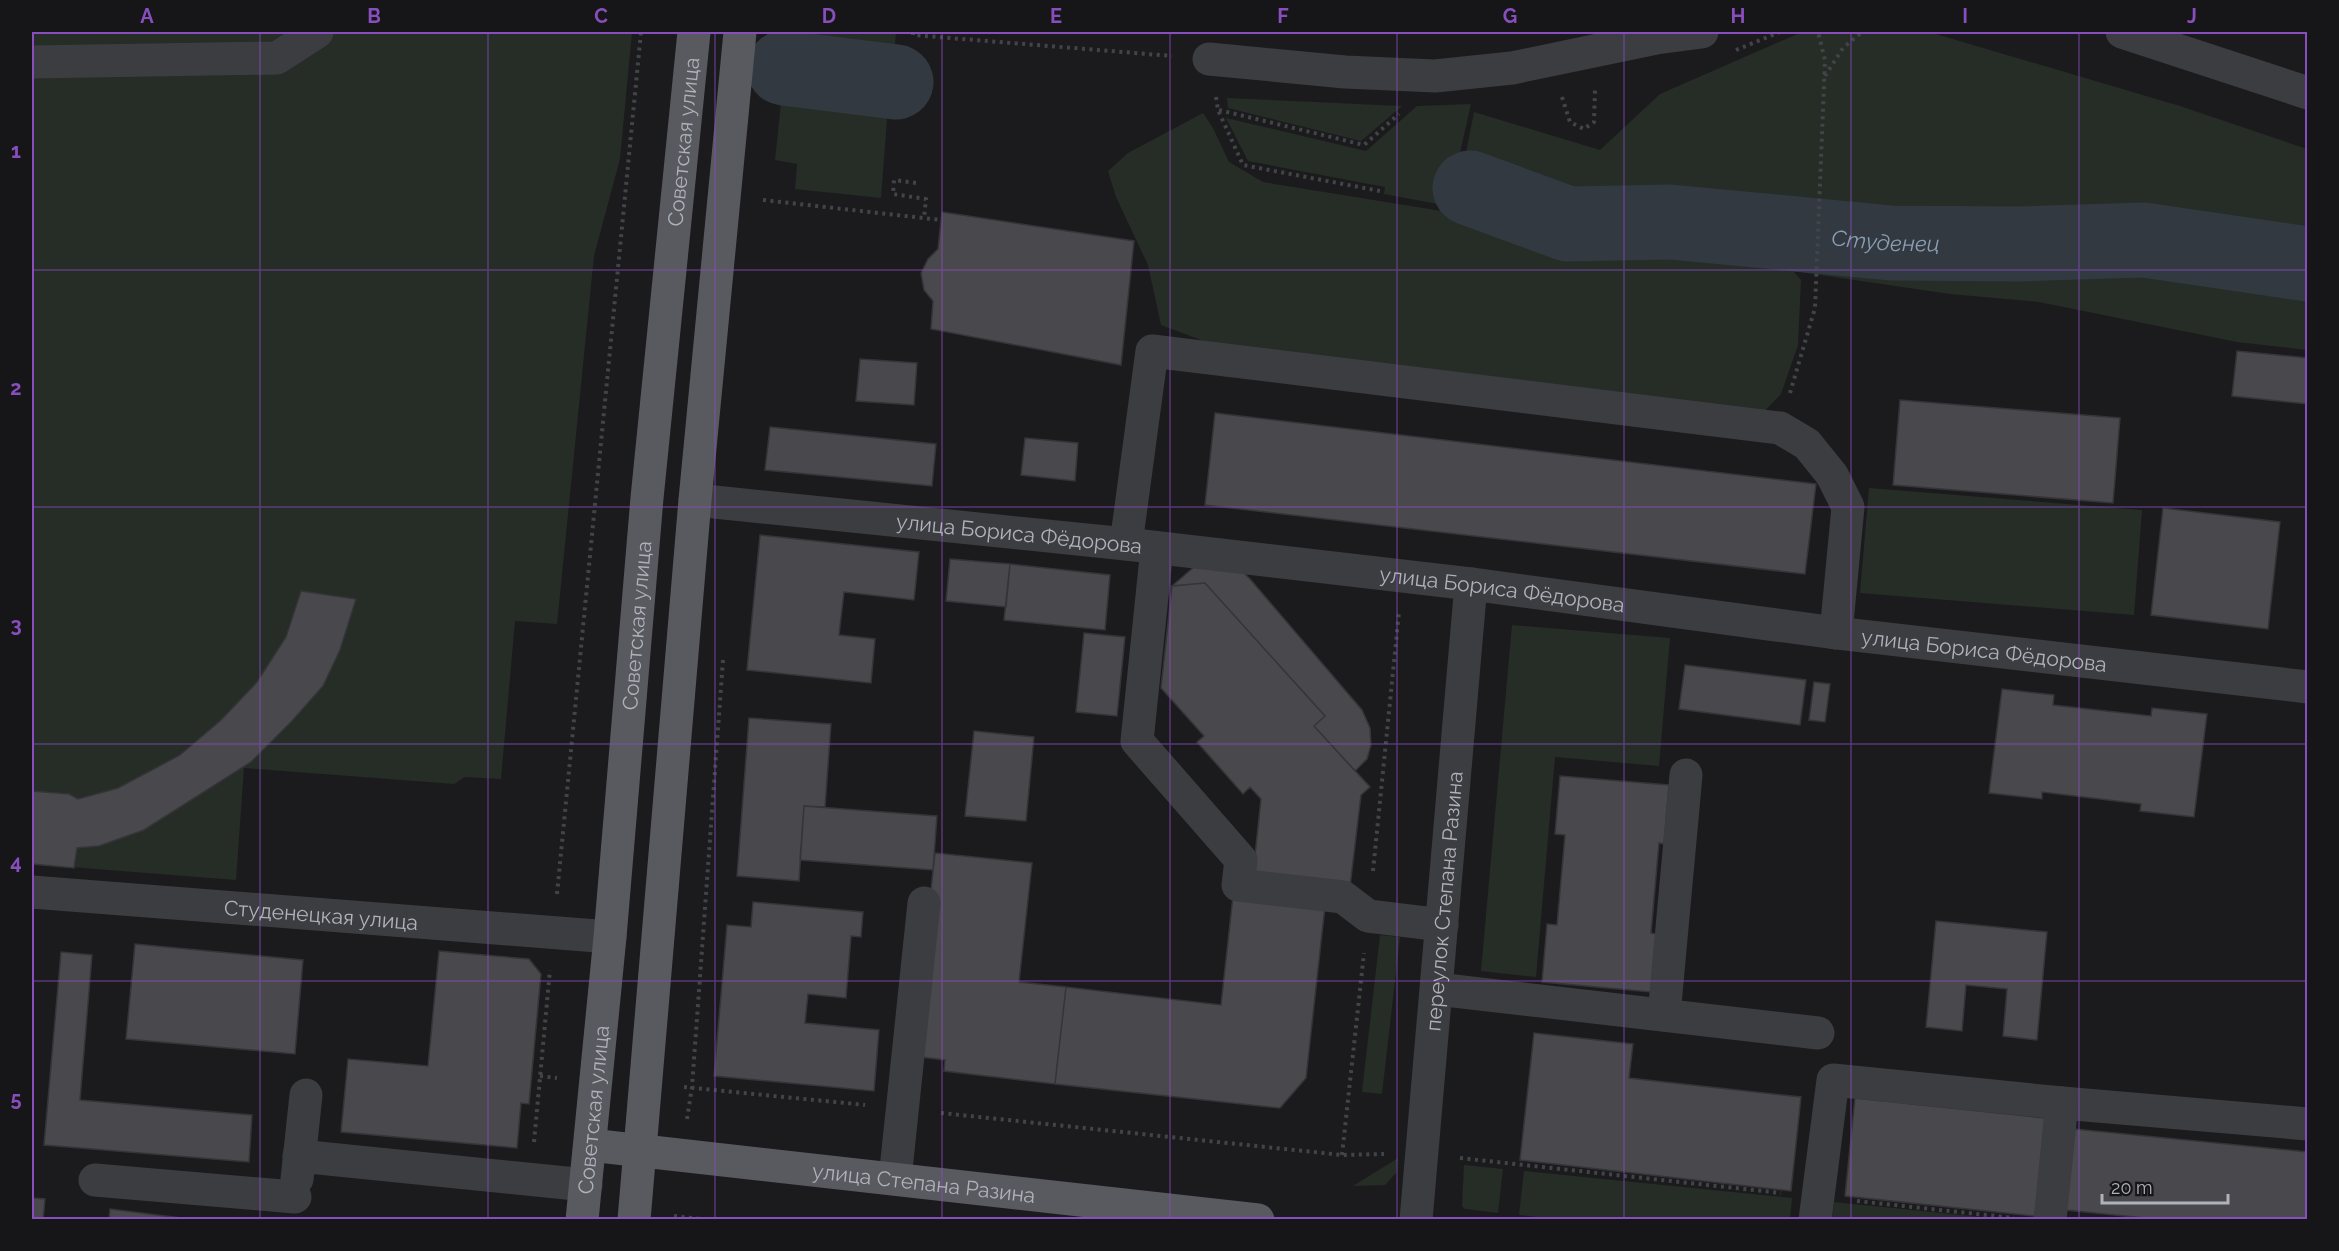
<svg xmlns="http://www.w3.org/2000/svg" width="2339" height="1251" font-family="Raleway,sans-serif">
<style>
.green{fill:#252d26}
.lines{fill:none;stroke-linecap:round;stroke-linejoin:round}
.river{stroke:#323940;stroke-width:75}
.building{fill:#48484d;stroke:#353539;stroke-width:1.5}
.path{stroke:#424448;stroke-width:4;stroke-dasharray:3 4.5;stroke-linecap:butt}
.minor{stroke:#3c3d41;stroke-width:33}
.major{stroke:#585a60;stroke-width:33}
.grid{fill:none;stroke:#884ebe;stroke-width:1.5;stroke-opacity:0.55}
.labels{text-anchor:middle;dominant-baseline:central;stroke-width:4.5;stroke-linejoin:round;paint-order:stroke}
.street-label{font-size:21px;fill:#afb2bb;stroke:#161618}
.water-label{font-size:22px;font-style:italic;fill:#8a9db2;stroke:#161618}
.neatline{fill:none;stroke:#884ebe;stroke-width:2}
.grid-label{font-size:20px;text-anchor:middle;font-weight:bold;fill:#884ebe}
</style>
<rect width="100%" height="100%" fill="#1b1b1d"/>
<path class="green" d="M32 32H632L620 159 594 256 557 624 515 621 501 779 465 777 454 784 244 768 236 880 32 864Z
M788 32H896L894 55 858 72 785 62Z
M1802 32H1929L2180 106 2307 149V350L2237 342 2039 302 1950 294 1793 271 1801 280 1798 345 1781 394 1761 415 1222 348 1161 325 1148 265 1116 197 1108 171 1128 153 1203 113 1213 128 1229 162 1263 182 1454 213 1474 112 1600 150 1660 94Z
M784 74 857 83 888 107 881 198 795 189 797 164 775 160Z
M1227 98 1402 106 1361 141 1228 108Z
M1471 104 1448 206 1384 194 1385 187 1248 161 1226 118 1366 151 1417 106Z
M1869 488 2142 510 2134 615 1860 593Z
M1512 625 1670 638 1659 766 1555 757 1536 977 1481 971Z
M1380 935 1400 937 1382 1094 1362 1092Z
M1398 1158 1396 1173 1385 1185 1353 1186Z
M1464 1165 1503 1169 1498 1213 1465 1209 1462 1206Z
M1524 1171 1792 1198 1790 1219 1561 1220 1519 1215Z
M1834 1202 2001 1219 1832 1220Z"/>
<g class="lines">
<g class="river">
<path d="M784 68 896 82"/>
<path id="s1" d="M1470 188 1568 224 1670 222 1891 243 2019 244 2144 240 2308 264"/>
</g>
</g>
<path class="building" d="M942 212 1134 241 1121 365 931 329 933 301 924 290 921 273 928 259 938 249Z
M2237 351 2308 358V404L2232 396Z
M860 359 917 363 914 405 856 401Z
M1900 400 2120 418 2113 503 1893 485Z
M1215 413 1816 484 1805 574 1205 505Z
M770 427 936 444 932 486 765 470Z
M1025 438 1078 443 1075 481 1021 475Z
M2163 508 2280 522 2268 629 2151 615Z
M760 535 919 552 914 600 844 592 839 635 875 639 871 683 747 670Z
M950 559 1010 564 1006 607 946 601Z
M1010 564 1110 575 1105 630 1004 620Z
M1194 567H1238L1250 579 1362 710 1370 728 1371 745 1367 759 1355 771 1314 726 1325 716 1205 583 1172 586Z
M1205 583 1325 716 1314 726 1370 787 1361 795 1349 895 1252 884 1261 799 1250 787 1243 794 1197 742 1204 736 1161 688 1172 586Z
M301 591 356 599 340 650 323 686 292 721 251 762 144 830 99 846 77 848 74 868 32 864V791L69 794 78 799 118 788 180 755 221 720 257 682 286 637Z
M1084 633 1125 637 1117 716 1076 712Z
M1685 665 1806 680 1800 725 1679 709Z
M1814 682 1830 684 1825 722 1809 720Z
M2002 689 2054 695 2053 705 2151 716 2152 708 2207 714 2194 817 2140 811 2141 804 2042 792V799L1989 793Z
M749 718 831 724 825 807 804 806 799 881 737 876Z
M974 731 1034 737 1026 821 965 816Z
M1560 776 1669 785 1664 844 1659 843 1651 933 1656 934 1651 992 1542 982 1547 924 1557 925 1565 835 1555 834Z
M804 806 937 816 933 870 800 860Z
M935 853 1032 863 1019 982 1066 987 1055 1084 944 1071 945 1060 913 1056Z
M1234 887 1326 897 1306 1078 1280 1108 1055 1084 1066 987 1221 1005Z
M753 902 863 912 861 937 851 936 846 998 808 994 805 1023 879 1030 874 1091 714 1076 727 925 751 927Z
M1936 921 2047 932 2037 1040 2003 1036 2007 989 1966 985 1962 1031 1926 1027Z
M135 944 303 960 295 1054 126 1039Z
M439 951 529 959 541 974 529 1104 521 1103 517 1148 341 1132 348 1059 428 1066Z
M61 952 92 955 80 1100 252 1115 249 1162 44 1145Z
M1534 1033 1633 1044 1629 1078 1801 1097 1791 1191 1520 1160Z
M1855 1098 2045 1118 2035 1216 1845 1196Z
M2064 1128 2308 1152V1220H2164L2056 1209Z
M32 1198 45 1199 43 1220H32Z
M110 1209 197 1220H109Z"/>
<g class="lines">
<path class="path" d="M913 32V35L1172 56
M1736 50 1780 32
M1825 76 1843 48 1862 32
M1216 97 1218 110 1243 165 1380 191
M1562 97 1570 122 1584 129 1594 122 1595 89
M1219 110 1364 145 1399 114
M916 183 894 180 893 194 926 199 924 218
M763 200 941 220
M1790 393 1815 308 1825 60 1818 32
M1373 871 1399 612
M557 894 641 32
M540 1076 557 1078
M684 1087 865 1105
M941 1113 1342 1155 1384 1154
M687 1119 692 1087 723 660
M534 1142 550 970
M1342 1155 1364 953
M1460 1158 1781 1193
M1857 1201 2014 1218
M674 1216 710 1220"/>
<g class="minor">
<path d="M2122 32 2308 93"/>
<path d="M1209 59 1345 72 1435 76 1512 68 1656 38 1702 32"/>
<path d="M32 62 277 58 317 32"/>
<path id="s2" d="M695 500 1126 544 1471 584 1836 633 2308 687"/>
<path d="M1126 544 1152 351 1780 428 1807 444 1832 475 1848 507 1836 633"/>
<path d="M1157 548 1137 741 1241 860 1238 885 1343 897 1368 916 1442 925"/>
<path id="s3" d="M32 892 610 937"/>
<path d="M1437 989 1818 1033"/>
<path d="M1664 1015 1686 775"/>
<path d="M2062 1103 2308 1124"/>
<path d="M299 1156 586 1185"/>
<path d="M297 1179 306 1095"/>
<path d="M895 1179 924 903"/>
<path d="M95 1180 295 1197"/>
<path id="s4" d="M1416 1220 1471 584"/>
<path d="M1815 1220 1833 1080 2062 1103 2050 1220"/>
</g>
<g class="major">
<path id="s5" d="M590 1145 1258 1220"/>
<path id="s6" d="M582 1220 610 937 647 498 694 32"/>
<path d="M634 1220 695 500 740 32"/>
</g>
</g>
<path class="grid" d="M260 32V1220M488 32V1220M715 32V1220M942 32V1220M1170 32V1220M1397 32V1220M1624 32V1220M1851 32V1220M2079 32V1220M32 270H2308M32 507H2308M32 744H2308M32 981H2308"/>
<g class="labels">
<g class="street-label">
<text stroke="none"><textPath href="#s6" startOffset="1083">Советская улица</textPath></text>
<text stroke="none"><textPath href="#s2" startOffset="326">улица Бориса Фёдорова</textPath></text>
<text stroke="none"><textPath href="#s2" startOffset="812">улица Бориса Фёдорова</textPath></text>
<text stroke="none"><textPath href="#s6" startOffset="597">Советская улица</textPath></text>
<text stroke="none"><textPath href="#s2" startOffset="1298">улица Бориса Фёдорова</textPath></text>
<text stroke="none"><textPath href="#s4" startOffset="320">переулок Степана Разина</textPath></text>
<text stroke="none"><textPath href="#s3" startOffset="290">Студенецкая улица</textPath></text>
<text stroke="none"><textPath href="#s6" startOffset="111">Советская улица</textPath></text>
<text stroke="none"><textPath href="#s5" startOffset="336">улица Степана Разина</textPath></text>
</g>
<g class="water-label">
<text stroke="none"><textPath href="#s1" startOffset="423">Студенец</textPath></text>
</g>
</g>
<rect width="2339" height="1251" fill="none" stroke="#161618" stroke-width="66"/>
<path d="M2102 1194v9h126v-9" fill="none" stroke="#afb2bb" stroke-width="3"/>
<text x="2111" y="1194" font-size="18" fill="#afb2bb" stroke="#161618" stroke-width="4.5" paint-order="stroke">20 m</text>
<rect x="33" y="33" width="2273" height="1185" class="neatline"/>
<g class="grid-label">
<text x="147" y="23">A</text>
<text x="374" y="23">B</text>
<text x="601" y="23">C</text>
<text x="829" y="23">D</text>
<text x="1056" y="23">E</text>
<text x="1283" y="23">F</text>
<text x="1510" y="23">G</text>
<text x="1738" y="23">H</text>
<text x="1965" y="23">I</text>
<text x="2192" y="23">J</text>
<text x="16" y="158">1</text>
<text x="16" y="395">2</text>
<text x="16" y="632">3</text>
<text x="16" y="869">4</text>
<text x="16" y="1106">5</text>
</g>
</svg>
